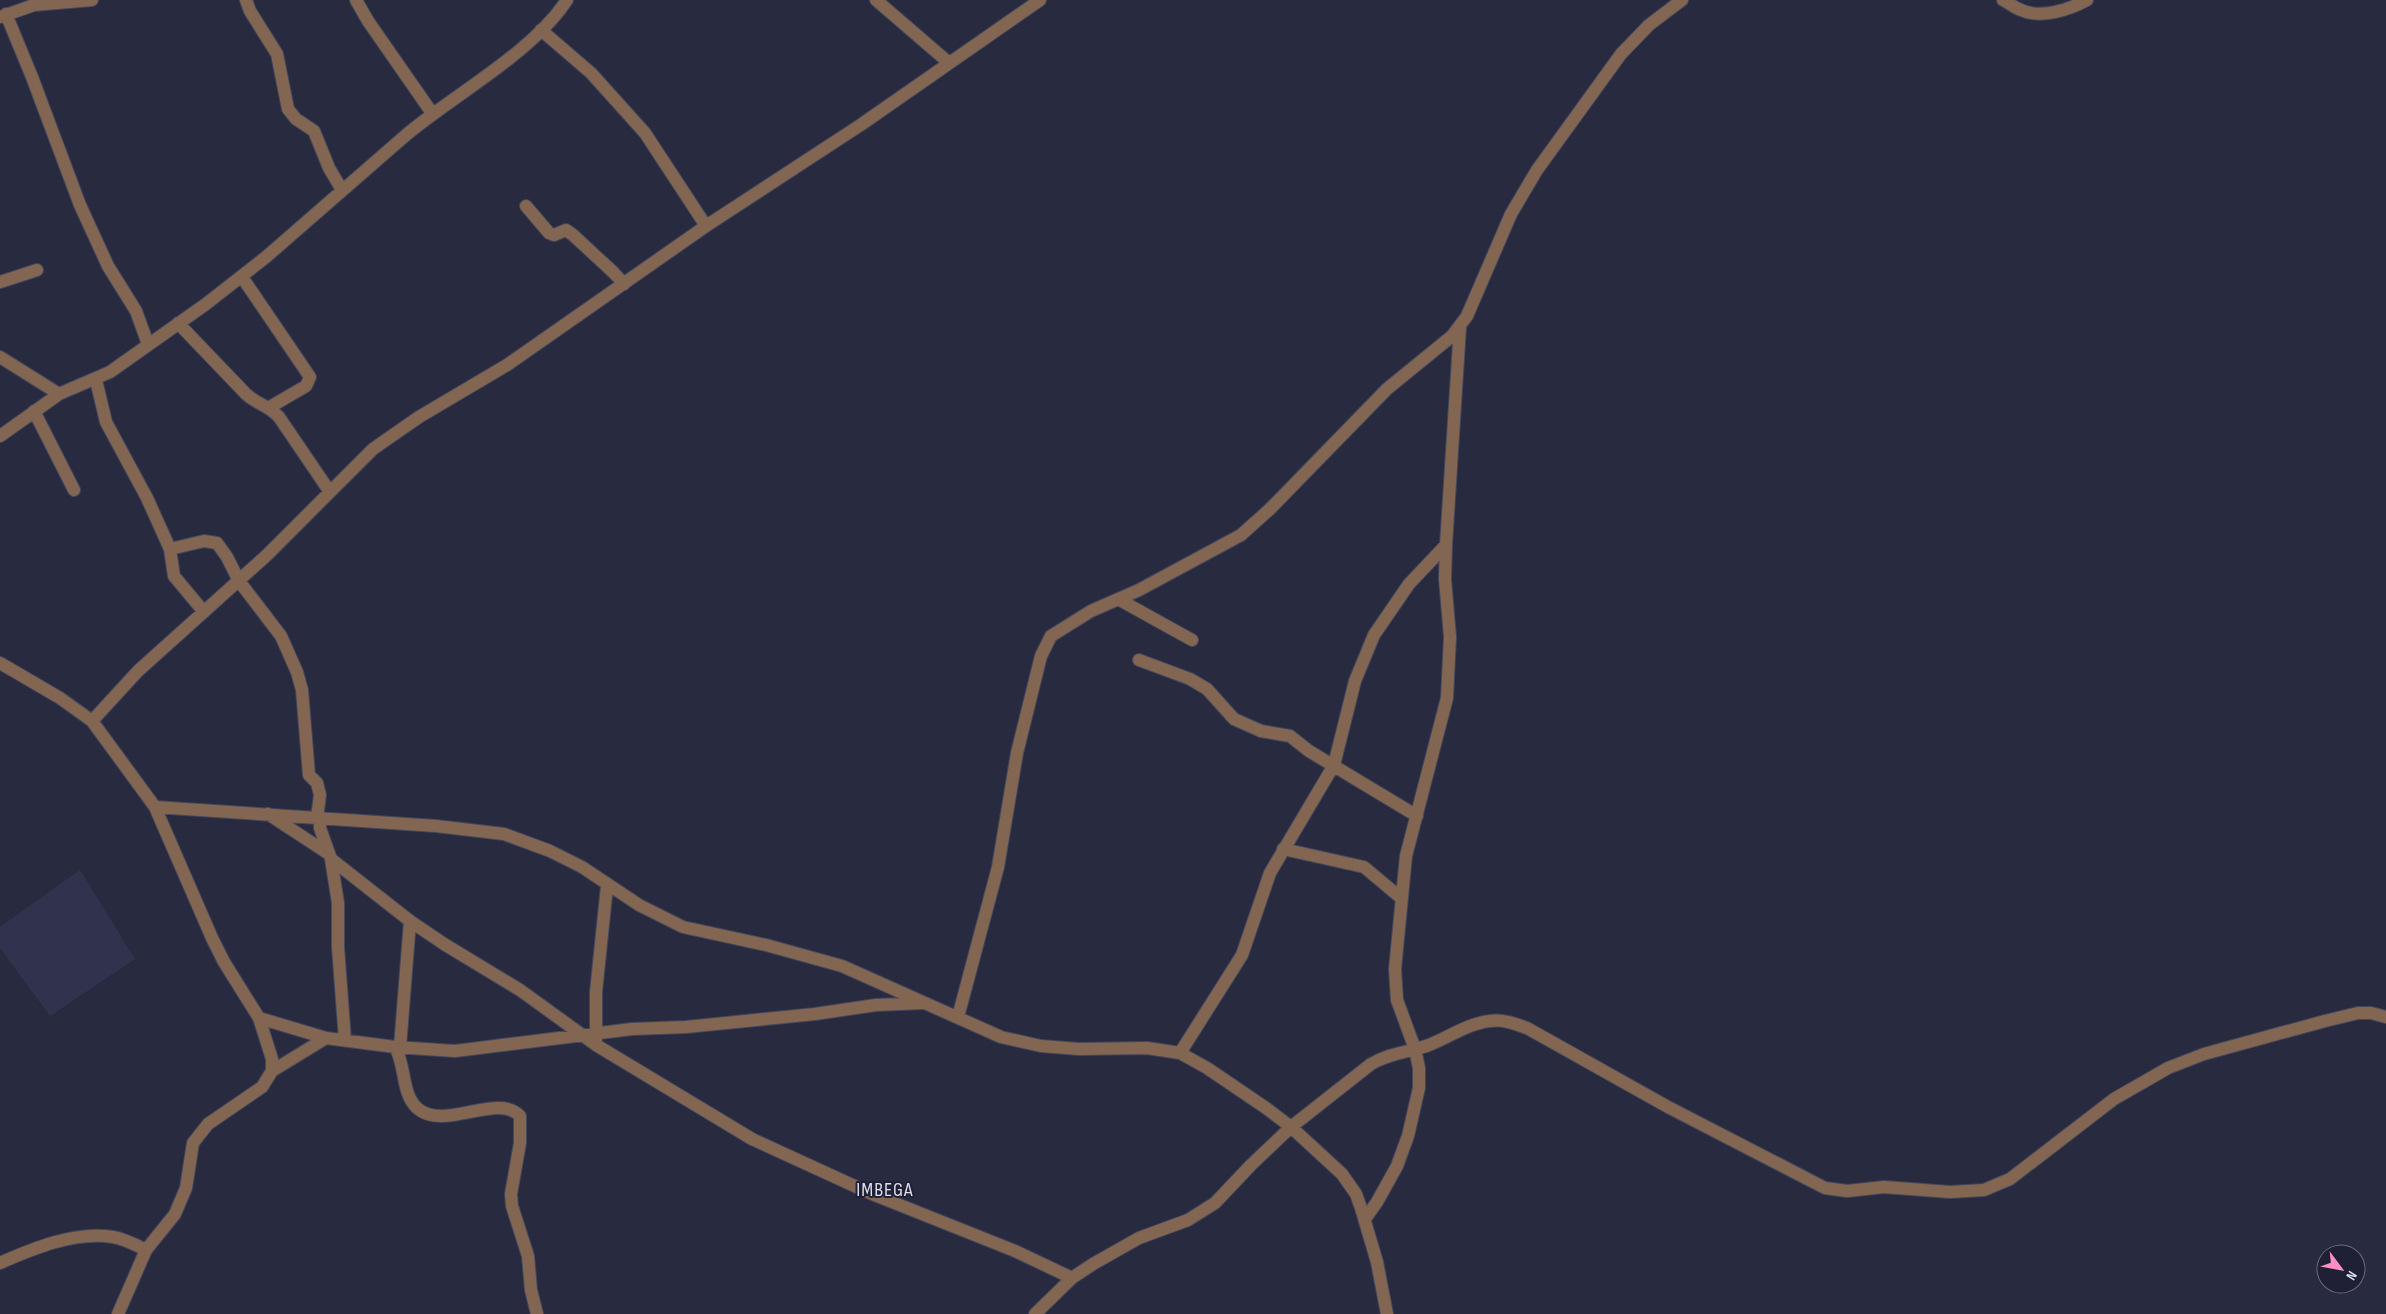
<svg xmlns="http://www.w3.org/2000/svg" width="2386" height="1314" font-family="'Sofia Sans Condensed',sans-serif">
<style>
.built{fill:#31334e}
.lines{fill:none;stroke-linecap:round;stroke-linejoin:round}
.minor-casing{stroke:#45475c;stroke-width:14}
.minor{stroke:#826652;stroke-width:12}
.labels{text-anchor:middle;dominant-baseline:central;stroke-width:4;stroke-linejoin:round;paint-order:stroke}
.quarter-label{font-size:20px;letter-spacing:1px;fill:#dedfee;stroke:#1f2035}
</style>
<rect width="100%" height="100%" fill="#282a40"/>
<path class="built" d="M80 870 135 959 50 1016 0 948V927Z"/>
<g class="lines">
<defs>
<path id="minor" d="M246 0 250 11 277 54 288 109 296 119 314 131 329 168 342 190
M356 0 368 21 432 113
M876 0 948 62
M2003 0C2009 3 2015 8 2021 10 2040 19 2069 10 2087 0
M6 14 32 77 80 205 108 266 136 311 148 344
M0 17 34 5 92 0
M541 30 591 73 645 133 706 226
M526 206 549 233 554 235 566 230 573 235 613 272 624 284
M242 277 310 377 306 386 270 407
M0 282 37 270
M178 323 246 394C258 405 268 405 279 417L330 492
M0 357 59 394
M96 380 106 422 147 498 170 549 174 576 204 612
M34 411 74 490
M0 436 59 394 110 372 206 304 266 257 406 135C455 94 532 53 567 0
M170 549 204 541 217 543 227 557 239 581 281 636 297 672 302 690 309 775 317 783 320 795 317 818
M1118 599 1192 640
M1139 660 1190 679 1207 689 1234 719 1261 731 1290 736 1309 751 1417 816
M0 663 60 698 92 721 155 807 212 938 224 962 259 1018 272 1059V1071L262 1087 208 1124 193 1143 186 1188 175 1214 146 1250 118 1314
M92 721 138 671 267 555 373 449 419 417 507 365 706 226 862 124 1040 0
M155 807 436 826 504 834 550 851 582 867 639 905 683 927 766 945 842 966 1001 1037 1041 1046 1079 1049 1147 1048 1180 1053 1207 1068 1266 1108 1291 1127 1342 1174 1356 1194 1361 1208 1377 1262 1387 1314
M268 814 329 854
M320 818V828L331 859 338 903V947L345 1040
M1283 849 1364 867 1401 898
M331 859 410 921 400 1047
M410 921 444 944 520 990 596 1045 752 1139 872 1194 1015 1251 1072 1278
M958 1017 998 867 1017 753 1041 656 1051 636 1091 611 1139 590 1241 535 1270 509 1387 389 1452 336 1467 316 1511 214 1537 170 1621 54 1649 25 1682 0
M259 1018 326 1038 395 1047 455 1051 632 1029 686 1027 815 1014 876 1005 923 1003
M596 1040V992L607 886
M395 1047C406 1065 401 1093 417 1108 443 1132 498 1092 520 1116V1143L511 1194 512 1206 528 1256 531 1290 537 1314
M1180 1053 1242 955 1270 873 1334 765 1355 681 1374 635 1409 584 1446 545
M272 1071 326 1038
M1365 1219 1377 1202 1397 1166 1408 1136 1419 1088V1068L1415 1049 1397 1000 1395 969 1406 856 1447 698 1450 637 1445 579 1446 545 1460 327
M0 1263C34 1248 75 1231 113 1237 125 1239 136 1245 146 1250
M1035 1314 1072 1278 1093 1264 1139 1238 1188 1220 1215 1203 1251 1165 1291 1127 1371 1064C1389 1053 1410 1052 1429 1045 1449 1037 1469 1023 1490 1021 1503 1019 1516 1024 1527 1028L1668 1107 1825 1188 1847 1191 1884 1187 1950 1192 1984 1190 2010 1179 2114 1099 2168 1068 2204 1054 2325 1021 2358 1013H2371L2386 1017"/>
</defs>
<use href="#minor" class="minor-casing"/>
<use href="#minor" class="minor"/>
</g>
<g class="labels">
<g class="quarter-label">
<text x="885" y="1190">IMBEGA</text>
</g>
</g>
<g transform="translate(2341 1269) rotate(122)"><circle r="24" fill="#1f2035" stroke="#6b6c7f"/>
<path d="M0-4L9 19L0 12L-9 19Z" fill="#fb8fc5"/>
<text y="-8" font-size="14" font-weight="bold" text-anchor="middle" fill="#dedfee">N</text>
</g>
</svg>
